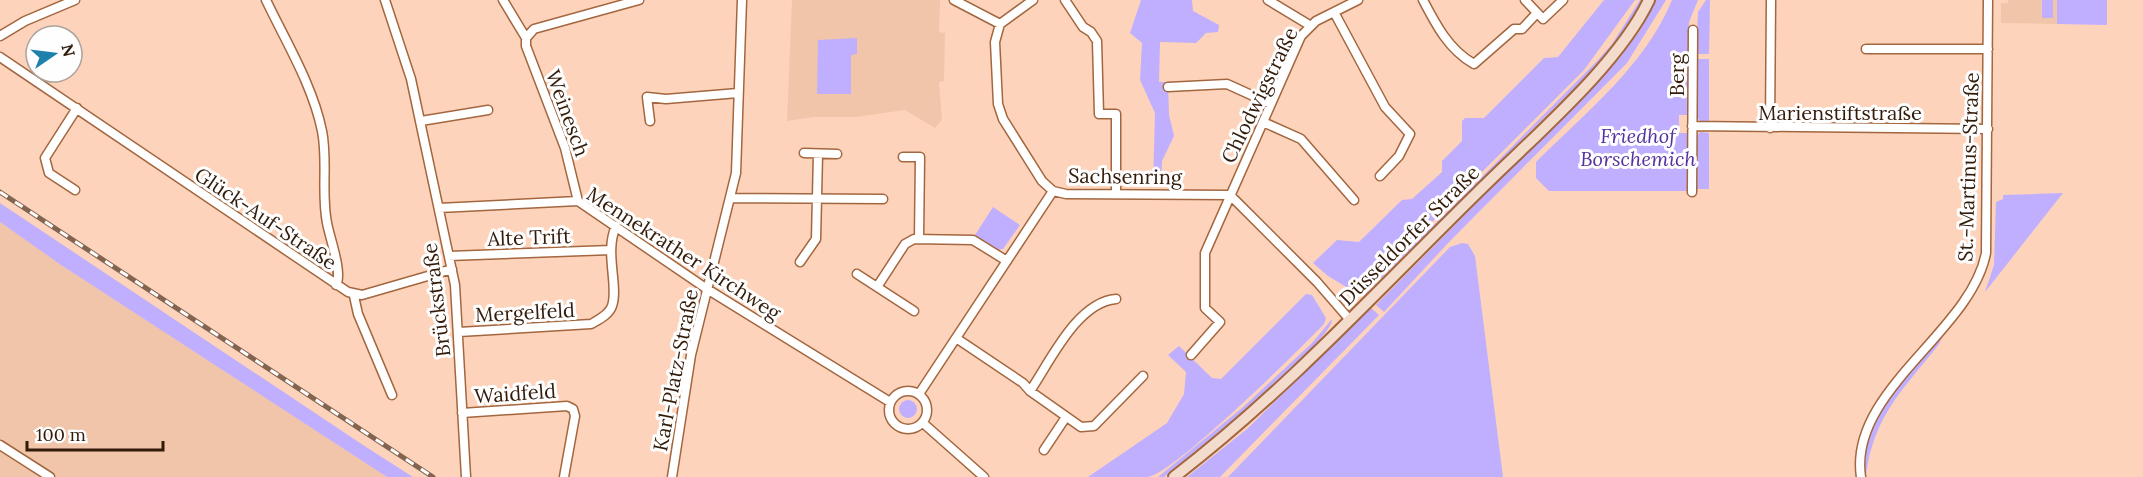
<svg xmlns="http://www.w3.org/2000/svg" width="2143" height="477" font-family="Lora,serif">
<style>
.built{fill:#f1c5aa}
.green{fill:#bfaffe}
.lines{fill:none;stroke-linecap:round;stroke-linejoin:round}
.minor-casing{stroke:#a3663e;stroke-width:11}
.secondary-casing{stroke:#a3663e;stroke-width:14}
.minor{stroke:#fff;stroke-width:8}
.secondary{stroke:#f4dccd;stroke-width:10}
.rail-casing{stroke:#836450;stroke-width:5}
.rail{stroke:#fefefe;stroke-width:3;stroke-dasharray:9;stroke-linecap:butt}
.labels{text-anchor:middle;dominant-baseline:central;stroke-width:6;stroke-linejoin:round;paint-order:stroke}
.street-label{font-size:20px;fill:#331b0a;stroke:#fefefe}
.park-label{font-size:20px;font-style:italic;fill:#54319e;stroke:#fefefe}
</style>
<rect width="100%" height="100%" fill="#fdd4bb"/>
<path class="built" d="M792 0H940L939 32 945 33 944 81 939 82 942 120 935 128 905 110 856 117H813L787 121Z
M2008 0H2057V24L2001 23V3H2008Z
M0 222 61 265 387 477H0Z"/>
<path class="green" d="M1141 0H1192L1193 11 1219 25 1218 32 1206 33 1196 43 1160 42 1159 82H1168L1169 115 1174 136 1162 161 1161 185H1153L1155 113 1140 80 1142 43 1130 33Z
M1604 0H1635L1584 70 1401 253 1371 280 1353 291 1328 276 1313 263 1337 240 1359 242 1402 200 1412 199 1442 172V161L1462 141V121L1465 118H1484L1544 58 1558 57Z
M1640 0H1643L1624 32 1589 74 1363 296 1361 294 1443 216 1597 61 1612 44Z
M1656 0H1666L1627 63 1450 241 1384 312 1376 305 1621 56 1639 32Z
M1672 0H1698L1689 22 1688 115H1679V133H1688V191H1549L1536 178V162C1585 113 1645 66 1672 0Z
M1706 0H1710L1709 54H1696L1698 12Z
M2042 0H2053V18H2042Z
M2057 0H2107V25L2057 24Z
M857 38V54L851 55V94H817L818 40Z
M1697 59H1709V121H1700L1696 116Z
M1700 132 1709 133V189H1695L1696 137Z
M2063 193 1985 292 1994 265 1996 202 2003 199V195Z
M0 203 363 445 413 477H387L61 265 0 222Z
M993 207 1020 225 1003 249 997 250 975 235Z
M1462 243 1468 244 1475 256 1503 477H1228L1450 247Z
M1306 294 1312 295 1326 318 1324 324C1299 350 1175 473 1148 477 1129 477 1107 477 1088 477L1167 423 1184 394 1186 372 1168 355 1179 346 1212 378 1221 379Z
M1371 308 1379 315 1220 477H1187L1247 429Z
M1332 319C1333 342 1190 457 1164 477H1158L1242 408 1312 343Z
M1945 331 1939 344C1903 390 1874 415 1866 475 1854 427 1917 366 1945 331Z
M899 409a9 9 0 1 1 18 0a9 9 0 1 1-18 0Z"/>
<g class="lines">
<defs>
<path id="minor" d="M266 0C286 42 313 86 322 131 328 161 321 193 327 223 330 239 343 273 336 285
M385 0 411 79 455 285 466 477
M503 0 526 38
M954 0 1000 24
M1033 0 1000 24 995 42 998 104 1003 119 1042 181 1053 191 1066 194 1230 195 1317 282 1350 320
M1065 0 1083 27 1091 32 1097 41 1099 114H1116V194
M1268 0 1311 26
M1423 0C1436 25 1449 50 1474 64L1514 29H1522L1537 13
M1525 0 1543 19 1563 0
M1334 12 1385 107 1410 134 1399 156 1380 176
M0 36 25 21 75 0
M1866 49H1988
M0 57 348 292 362 295 452 269
M1168 87 1227 84 1271 104
M421 121 488 110
M650 121 647 97 666 99 738 93
M1263 122 1301 139 1354 200
M1692 126 1988 129
M1770 128 1771 0
M804 153 837 154
M903 157H920L919 239
M75 190 49 173 45 158 77 108
M1692 192 1693 30
M732 198 883 199
M578 201 565 148 526 46V38L534 29 639 0
M439 208 578 201 707 289 890 402
M449 256 611 250
M800 262 816 239 818 154
M857 274 914 311
M877 287 905 244 914 239 973 240 1007 261
M354 296 358 314 392 395
M459 332 591 324C598 320 609 315 612 306 619 286 604 252 616 226
M956 338 1023 383 1030 391 1081 427 1094 426 1143 376
M1191 355 1220 322 1205 308V253L1301 36 1316 21 1358 0
M889 410a19 19 0 1 1 38 0a19 19 0 1 1-38 0Z
M1030 391C1050 362 1077 302 1116 299
M919 394 1053 191
M462 413 567 406 573 409 575 416 564 477
M923 423 984 477
M0 445 50 477
M1044 450 1066 417
M672 477 691 355 736 173 742 0
M1861 477C1848 391 1971 332 1986 253L1988 0"/>
<path id="secondary" d="M1174 477C1285 392 1379 289 1478 192 1531 139 1618 66 1649 0"/>
</defs>
<use href="#minor" class="minor-casing"/>
<use href="#secondary" class="secondary-casing"/>
<use href="#minor" class="minor"/>
<use href="#secondary" class="secondary"/>
<defs>
<path id="rail" d="M0 192 433 477"/>
</defs>
<use href="#rail" class="rail-casing"/>
<use href="#rail" class="rail"/>
</g>
<g class="labels">
<g class="street-label">
<text transform="translate(1676 75) rotate(-90)">Berg</text>
<text transform="translate(1259 95) rotate(-64)">Chlodwigstraße</text>
<text x="1840" y="112">Marienstiftstraße</text>
<text transform="translate(568 113) rotate(70)">Weinesch</text>
<text transform="translate(1968 167) rotate(-88)">St.-Martinus-Straße</text>
<text transform="translate(1125 176) rotate(1)">Sachsenring</text>
<text transform="translate(266 218) rotate(34)">Glück-Auf-Straße</text>
<text transform="translate(1409 235) rotate(-45)">Düsseldorfer Straße</text>
<text transform="translate(529 237) rotate(-2)">Alte Trift</text>
<text transform="translate(684 253) rotate(33)">Mennekrather Kirchweg</text>
<text transform="translate(436 300) rotate(-97)">Brückstraße</text>
<text transform="translate(525 312) rotate(-3)">Mergelfeld</text>
<text transform="translate(675 370) rotate(-79)">Karl-Platz-Straße</text>
<text transform="translate(515 393) rotate(-4)">Waidfeld</text>
</g>
<g class="park-label">
<text x="1638" y="135">Friedhof<tspan x="1638" dy="23">Borschemich</tspan></text>
</g>
</g>
<g transform="translate(54 54) rotate(76)"><circle r="28" fill="#fefefe" stroke="#ada39c" stroke-width="1.5"/>
<path d="M0-4.5L10 22L0 15L-10 22Z" fill="#1e81ac"/>
<text y="-9" font-size="16" font-weight="bold" text-anchor="middle" fill="#331b0a">N</text>
</g>
<path d="M27 441v9h136v-9" fill="none" stroke="#331b0a" stroke-width="3"/>
<text x="36" y="441" font-size="18" fill="#331b0a" stroke="#fefefe" stroke-width="4.5" paint-order="stroke">100 m</text>
</svg>
